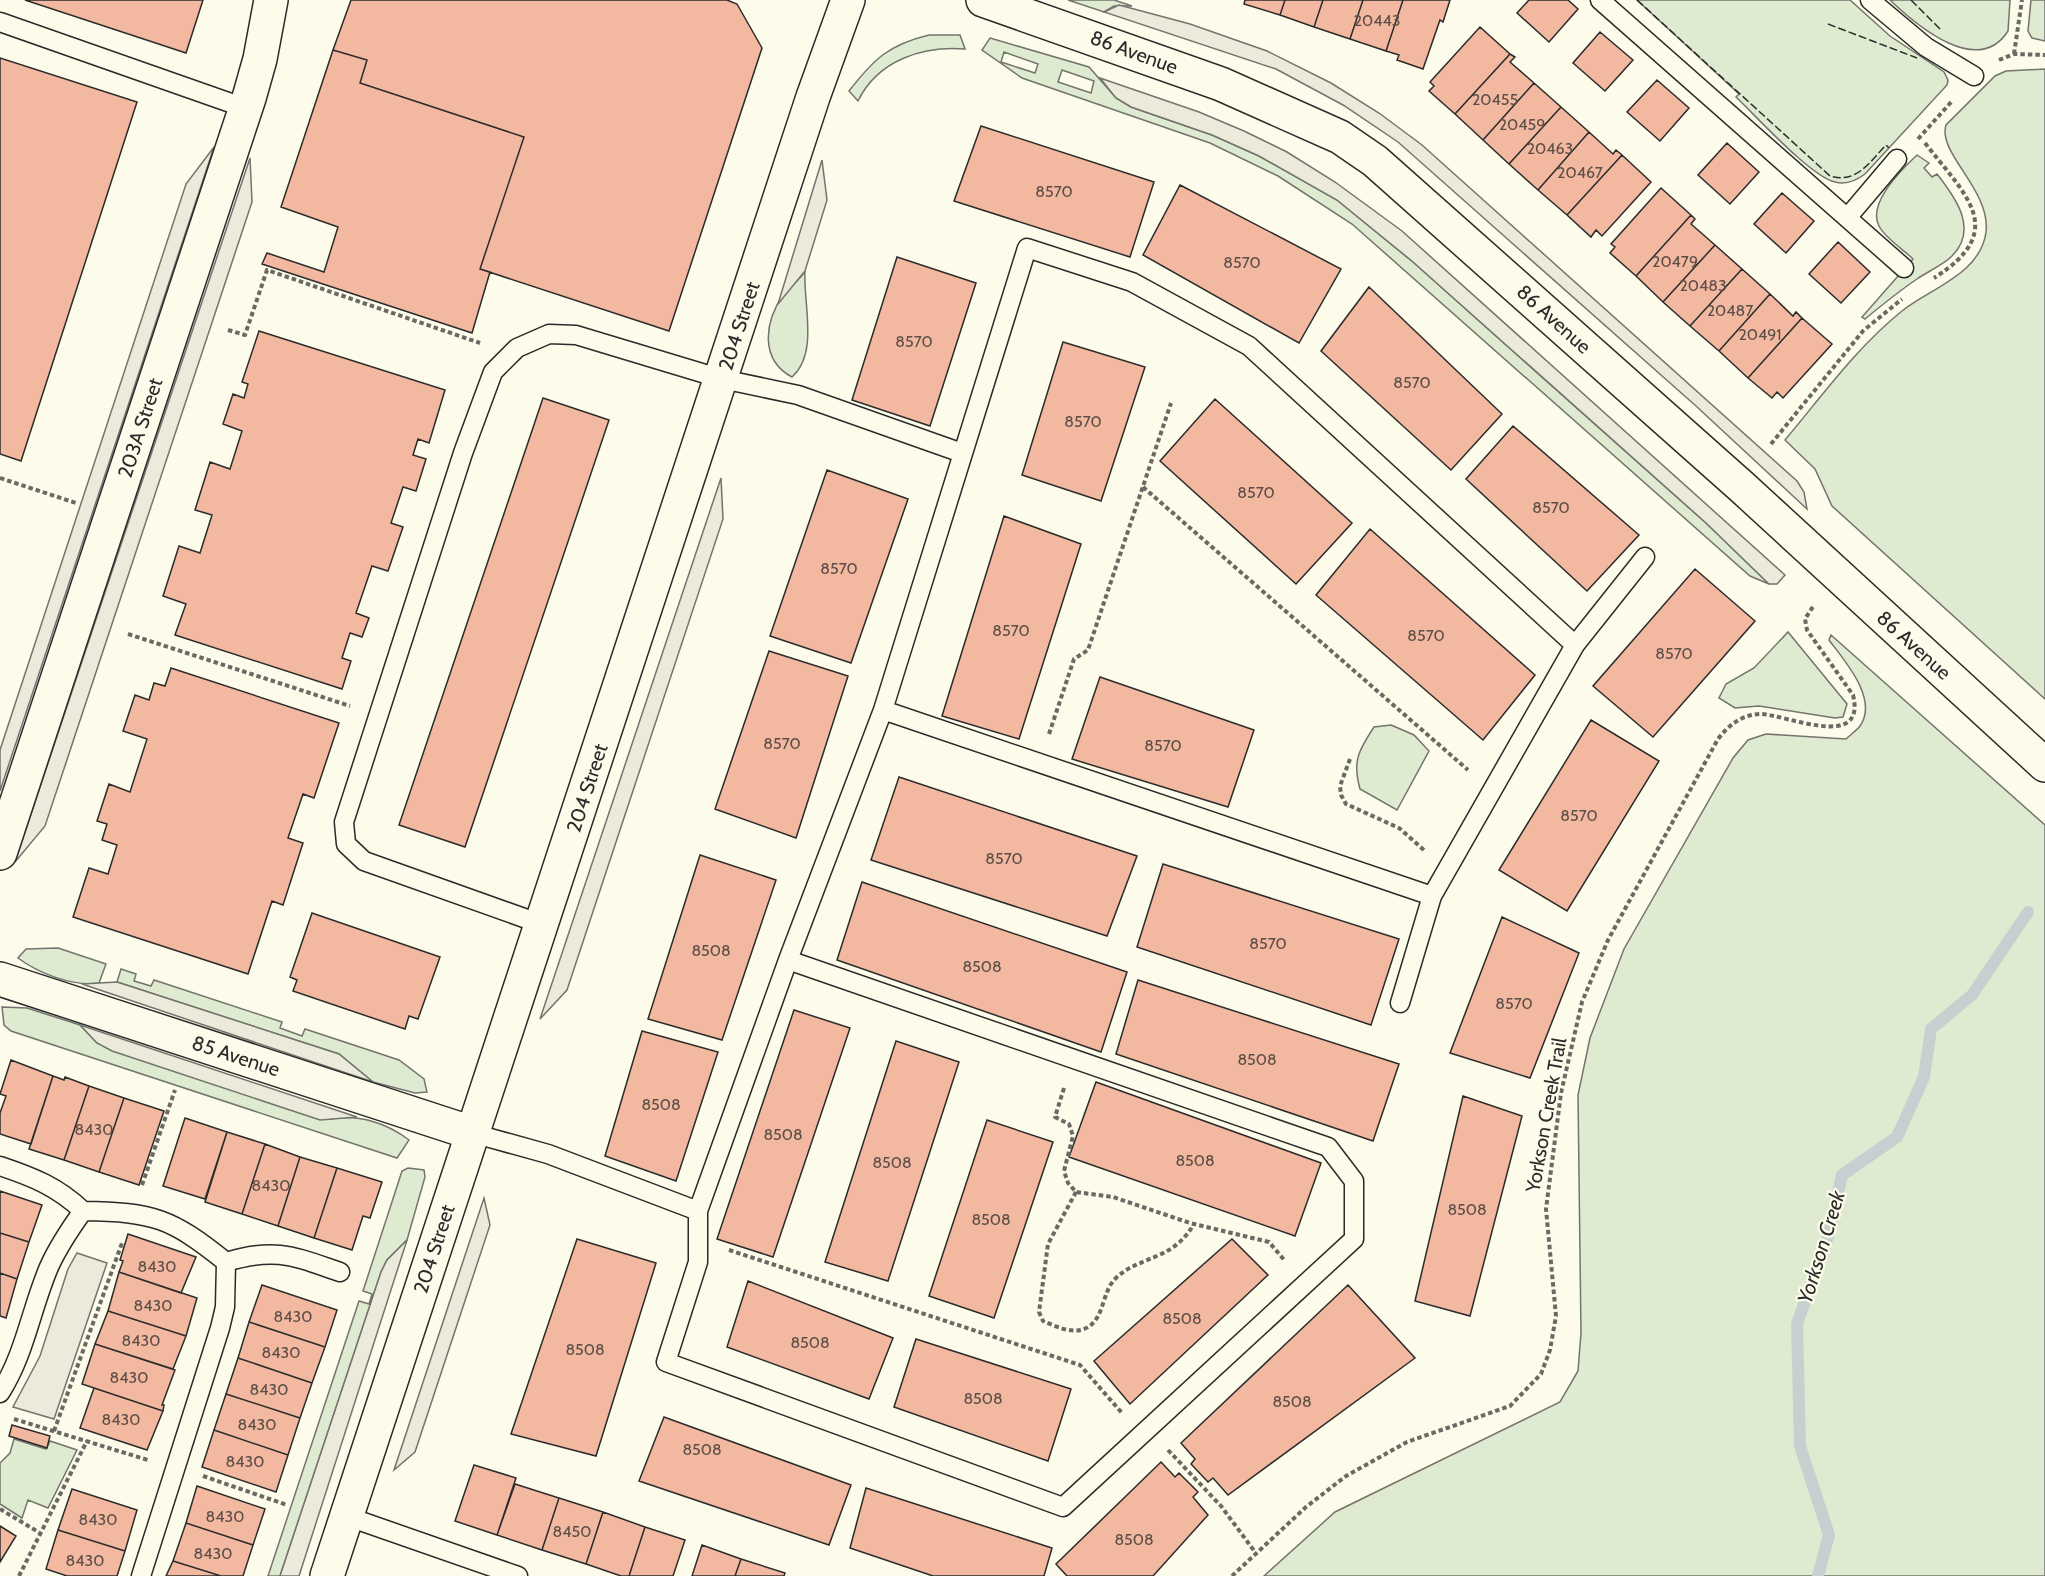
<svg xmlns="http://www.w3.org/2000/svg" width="2045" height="1576" font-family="Cabin,sans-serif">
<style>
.green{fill:#deebd1;stroke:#74746e;stroke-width:1.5;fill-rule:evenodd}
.parking{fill:#eceadb;stroke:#74746e;stroke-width:1.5}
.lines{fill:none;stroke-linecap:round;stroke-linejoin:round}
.stream{stroke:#c7d0d0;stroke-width:12}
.building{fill:#f2b8a0;stroke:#2b2b2b;stroke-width:1.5}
.lane-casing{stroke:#2b2b2b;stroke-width:21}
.street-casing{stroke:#2b2b2b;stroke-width:36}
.secondary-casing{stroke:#2b2b2b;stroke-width:36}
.path{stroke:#6a6964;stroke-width:4;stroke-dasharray:4.5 3;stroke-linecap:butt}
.lane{stroke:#fdfbea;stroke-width:18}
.street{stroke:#fdfbea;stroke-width:33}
.secondary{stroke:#fdfbea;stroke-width:33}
.fence{stroke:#2b2b2b;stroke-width:1.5;stroke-dasharray:8 3;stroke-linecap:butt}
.labels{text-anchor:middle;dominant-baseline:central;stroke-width:4.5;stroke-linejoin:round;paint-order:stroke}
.number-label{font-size:16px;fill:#5d4e48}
.street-label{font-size:20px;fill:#2b2b2b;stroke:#fdfbea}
.water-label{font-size:21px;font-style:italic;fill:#2b2b2b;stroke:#fdfbea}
</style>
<rect width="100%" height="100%" fill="#fdfbea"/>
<path class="green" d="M1068 0H1114L1132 6H1114L1104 12Z
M1637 0H1850L1890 36 1944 72 1948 80 1947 85 1865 174C1856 181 1847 185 1835 182 1811 177 1756 116 1736 97L1739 94Z
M1890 0H2010L2008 31C1978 78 1916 25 1890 0Z
M2031 0H2045V41L2032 38 2028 31Z
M929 35H960L965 49C922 46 878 60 858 101L849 91C874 59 888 45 929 35Z
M990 38 1089 67 1116 98 1131 107 1212 135 1259 156 1337 200 1413 262 1706 523 1769 584 1750 576 1352 224 1278 176 1210 143 1022 78 982 50ZM1004 52 1038 64 1035 73 1001 62ZM1062 70 1094 81 1091 93 1058 82Z
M2045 69V699L1832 506 1815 469 1785 440C1822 396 1857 347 1902 311 1929 289 1981 274 1986 232 1991 190 1937 153 1946 125L1995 76 2006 71Z
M1917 155 1929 163 1924 168 1932 177 1937 174C1955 197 1979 229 1952 256 1943 265 1927 272 1917 279 1899 291 1882 305 1865 319L1862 317 1913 259C1904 250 1885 238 1879 226 1867 203 1902 169 1917 155Z
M805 271C803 304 819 353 792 377 760 360 764 323 783 295 790 286 799 281 805 271Z
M1788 632 1847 704 1843 717 1835 718 1759 706 1735 708 1719 698 1726 684 1754 668Z
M1831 635 2045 825V1576H1264L1335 1512 1560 1402 1578 1371 1581 1333 1578 1095 1590 1038 1624 949 1733 758 1748 740 1766 734 1846 739C1850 735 1857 730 1860 726 1879 699 1844 660 1829 640Z
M1391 725 1414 735 1429 751 1397 810 1360 789C1352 761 1359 750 1374 727Z
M58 948 106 964 99 983C73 987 38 973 18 958L26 949Z
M121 969 136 974 134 981 151 986 154 980 282 1022 280 1028 302 1036 305 1029 399 1060 424 1079 427 1092 415 1093 373 1082 339 1054 117 982Z
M2 1007 27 1008 80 1025 97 1043 331 1119C358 1114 387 1123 409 1140L397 1158 11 1031 4 1025Z
M408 1168 424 1170 425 1177 407 1240 387 1260 381 1272 280 1576H268L359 1301 369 1304 372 1294 363 1291 402 1171Z
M14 1439 46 1449 50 1441 77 1450 48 1508 28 1500 22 1518 0 1504V1463L10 1453Z"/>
<path class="parking" d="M1119 5 1190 24 1267 51 1331 83 1379 113 1422 145 1797 481 1804 492 1807 509 1696 406 1398 142 1343 105 1276 69 1104 12Z
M1100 78 1199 112 1244 131 1287 152 1335 182 1402 231 1785 575 1777 584H1769L1706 523 1413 262 1337 200 1259 156 1212 135 1131 107 1116 98Z
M214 147 0 791V750L186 184Z
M250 158 252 202 45 826 15 862Z
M822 160 827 200 805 271 778 304Z
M721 478 723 519 567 990 540 1019Z
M117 982 339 1054 373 1082 82 984Z
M80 1025 357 1117 320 1120 112 1051 97 1043Z
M484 1198 490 1225 415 1452 394 1470Z
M407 1240 299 1576H280L381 1272 387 1260Z
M77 1253 107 1263 54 1419 13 1407 40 1356 68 1269Z"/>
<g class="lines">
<path class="stream" d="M1818 1576 1829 1535 1800 1446 1797 1324 1829 1234 1842 1175 1897 1137 1924 1077 1931 1029 1972 995 2028 912"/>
</g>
<path class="building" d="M25 0H203L186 53Z
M351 0H727L737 4 762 48 669 331 480 269 524 137 360 83 367 60 333 50Z
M1245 0H1285L1280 15 1244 4Z
M1285 0H1323L1314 27 1280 15Z
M1323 0H1363L1350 39 1314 27Z
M1363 0H1403L1386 51 1350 39Z
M1403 0H1450L1443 22 1440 20 1423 69 1397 60 1399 55 1386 51Z
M1529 0H1568L1578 9 1549 42 1517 13Z
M1480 27 1510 54 1455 114 1429 91 1434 86 1430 82Z
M1600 32 1633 60 1605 91 1573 63Z
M333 50 367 60 360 83 524 137 480 269 490 272 472 333 262 264 267 253 324 272 338 227 281 207Z
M1510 54 1515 57 1510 62 1534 83 1483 140 1455 114Z
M0 58 137 102 21 461 0 454Z
M1657 80 1689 108 1660 141 1627 112Z
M1534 83 1561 107 1509 164 1483 140Z
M1561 107 1589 132 1538 190 1509 164Z
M981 126 1154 182 1130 257 954 201Z
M1589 132 1613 154 1616 150 1622 155 1567 215 1538 190Z
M1727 143 1759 172 1730 204 1698 175Z
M1622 155 1651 182 1602 236 1596 230 1591 237 1567 215Z
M1180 185 1341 269 1299 343 1143 255Z
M1661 188 1691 215 1636 276 1610 253 1615 247 1611 244Z
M1782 193 1814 221 1786 253 1754 224Z
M1691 215 1695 219 1691 224 1715 245 1663 302 1636 276Z
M1838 242 1870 272 1841 303 1809 274Z
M1715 245 1742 269 1690 326 1663 302Z
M897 257 976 283 930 426 852 400Z
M1742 269 1770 294 1719 351 1690 326Z
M1369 287 1502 414 1451 470 1321 351Z
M1770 294 1793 316 1796 312 1802 318 1748 378 1719 351Z
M1802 318 1832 344 1783 398 1777 392 1772 398 1748 378Z
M259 331 445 390 429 443 418 439 413 455 426 459 416 491 403 487 391 523 403 527 388 571 372 566 356 613 369 618 362 637 350 633 342 658 351 661 342 689 175 635 186 604 163 596 179 546 200 553 212 515 195 510 210 462 230 469 242 431 223 424 233 394 244 398 248 384 242 382Z
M1063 342 1145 367 1101 501 1022 475Z
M543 398 609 420 465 847 399 825Z
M1215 399 1352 523 1296 584 1160 461Z
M1513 426 1639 535 1587 591 1466 479Z
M827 470 908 499 851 663 770 636Z
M1004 516 1081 544 1019 739 942 716Z
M1370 529 1535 675 1483 740 1316 595Z
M1695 569 1755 621 1653 737 1593 686Z
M769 651 848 676 796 838 715 809Z
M171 668 339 723 314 798 303 794 288 838 303 843 283 905 272 901 248 974 73 917 89 868 108 874 117 845 102 840 107 824 97 821 109 784 130 792 147 739 123 731 135 695 149 700 154 683 165 686Z
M1100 677 1254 730 1228 807 1072 759Z
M1591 720 1659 761 1567 911 1499 870Z
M899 777 1137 856 1107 936 871 860Z
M700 855 776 880 722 1040 648 1019Z
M1163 864 1399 939 1371 1025 1137 947Z
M862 882 1127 972 1101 1052 837 960Z
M312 913 440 957 418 1019 409 1016 405 1029 293 991 297 980 290 977Z
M1502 917 1579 953 1530 1078 1450 1053Z
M1138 980 1399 1064 1373 1141 1116 1054Z
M794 1010 850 1028 773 1257 717 1239Z
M642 1031 718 1052 676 1181 605 1156Z
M896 1041 959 1062 888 1281 825 1262Z
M11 1060 53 1076 31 1144 0 1134V1113L6 1096 0 1094Z
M53 1076 64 1080 65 1077 89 1086 64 1160 29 1149Z
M1096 1082 1321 1163 1295 1236 1069 1157Z
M89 1086 124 1098 99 1172 64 1160Z
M1463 1096 1522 1116 1470 1316 1415 1301Z
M124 1098 164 1111 139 1185 99 1172Z
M185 1118 227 1132 205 1199 163 1186Z
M987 1120 1053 1142 994 1318 929 1296Z
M227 1132 265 1144 242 1214 205 1202Z
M265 1144 300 1157 278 1226 242 1214Z
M300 1157 337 1168 314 1238 278 1226Z
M337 1168 382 1182 370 1218 363 1216 352 1250 314 1238Z
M0 1191 42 1205 29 1242 0 1233Z
M0 1233 29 1242 17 1279 0 1273Z
M128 1234 196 1257 181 1293 119 1272 123 1261 120 1260Z
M577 1239 656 1263 596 1456 511 1434Z
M1232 1239 1268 1275 1130 1404 1094 1361Z
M119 1272 197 1298 186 1336 108 1311Z
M0 1273 17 1279 6 1318 0 1316Z
M748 1281 893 1338 869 1399 727 1347Z
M262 1285 337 1310 325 1347 249 1322Z
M1348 1285 1415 1358 1228 1495 1213 1478 1208 1482 1191 1464 1195 1459 1181 1443Z
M108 1311 186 1336 173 1369 95 1344Z
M249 1322 325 1347 312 1383 238 1358Z
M916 1339 1071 1389 1048 1461 894 1407Z
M95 1344 175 1370 162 1405H164L163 1411 82 1384Z
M238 1358 312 1383 300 1418 226 1394Z
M94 1388 163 1411 147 1450 80 1428Z
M226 1394 300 1418 288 1455 214 1430Z
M664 1417 851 1485 829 1545 639 1481Z
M12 1425 50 1436 47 1448 9 1436Z
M214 1430 288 1455 276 1492 202 1467Z
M1161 1462 1175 1477 1179 1473 1198 1492 1193 1497 1208 1515 1153 1576H1067L1056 1564Z
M474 1465 516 1478 497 1535 455 1521Z
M515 1484 559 1498 542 1550 497 1535Z
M197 1486 265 1509 253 1545 186 1523Z
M866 1488 1052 1548 1044 1576H933L850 1548Z
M72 1489 137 1510 125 1551 58 1530Z
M559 1498 603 1512 586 1564 542 1550Z
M603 1512 645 1527 629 1576H621L586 1564Z
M186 1523 253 1545 243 1576H221L173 1561Z
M0 1526 16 1536 0 1562Z
M645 1527 685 1540 673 1576H629Z
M58 1530 125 1551 117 1576H67L46 1569Z
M702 1545 741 1559 735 1576H692Z
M741 1559 785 1573 784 1576H735Z
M173 1561 221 1576H166Z"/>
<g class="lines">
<defs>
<path id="lane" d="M1600 0 1904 268
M1870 0 1926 47 1974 76
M0 22 245 108
M1847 218 1897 159
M1575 645 1645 557
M541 924 364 861 346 844 344 822 463 453 493 372 517 348 549 334 576 335 722 379 798 395 962 453
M788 960 883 710 1027 248 1132 282 1249 346 1575 645 1432 896 883 710
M788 960 1328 1147 1354 1181V1239L1063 1507 666 1362 698 1262V1211Z
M1400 1003 1432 896
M472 1133 548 1154 698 1211
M0 1166C33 1177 58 1187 83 1211 154 1212 171 1218 226 1262L225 1307 220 1328 141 1576
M226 1262C276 1247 293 1256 340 1272
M0 1393C25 1354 31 1309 49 1267 58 1247 70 1229 83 1211
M346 1516 518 1576"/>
<path id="street" d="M0 853 249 98 260 59 271 0
M0 979 472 1133"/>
<path id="secondary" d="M983 0 1221 84 1340 137 1375 161 1742 487 2045 765
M327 1576 813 97 848 0"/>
</defs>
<use href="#lane" class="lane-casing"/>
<use href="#street" class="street-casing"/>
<use href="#secondary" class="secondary-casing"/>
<path class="path" d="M2014 54 2022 0
M1999 60 2014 54 2045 55
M1918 139 1953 100
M1925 143C1965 195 2010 230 1934 278
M228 330 245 335 267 270 480 343
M1771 444 1863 331 1902 299
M0 478 76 503
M1143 487 1468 770
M128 634 350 706
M1049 734 1074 659 1088 650 1171 403
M1350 759 1340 786 1341 795 1346 804 1399 828 1424 850
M1064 1088 1055 1117 1069 1124 1073 1136 1064 1171 1068 1183 1076 1192 1113 1197 1190 1223 1269 1242 1285 1261
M142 1185 175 1090
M1076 1192 1048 1244 1039 1312 1043 1321C1055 1326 1071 1334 1084 1329 1105 1321 1101 1293 1115 1279 1139 1255 1172 1262 1194 1224
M729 1250 1080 1365 1122 1413
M14 1419 148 1460
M54 1431 122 1243
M1168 1450 1221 1506 1255 1552
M203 1476 287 1505
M0 1509 40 1533
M19 1576 87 1441
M1232 1576 1306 1507 1346 1476 1407 1442 1510 1406 1541 1374 1550 1350 1556 1316 1546 1209 1561 1093 1582 1002 1608 940 1718 739C1729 725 1741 715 1760 714 1785 714 1867 752 1853 695L1807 630 1805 619 1814 605"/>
<use href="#lane" class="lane"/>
<use href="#street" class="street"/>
<use href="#secondary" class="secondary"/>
<path class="fence" d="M1637 0 1830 176C1856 184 1869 163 1886 145L1889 148
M1911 0 1940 29
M1828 24 1917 58"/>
</g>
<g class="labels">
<g class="number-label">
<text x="1377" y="20">20443</text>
<text x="1495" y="99">20455</text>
<text x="1522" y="124">20459</text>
<text x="1550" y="148">20463</text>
<text x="1580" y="172">20467</text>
<text x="1054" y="191">8570</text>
<text x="1675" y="261">20479</text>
<text x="1242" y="262">8570</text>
<text x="1703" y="285">20483</text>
<text x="1730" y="310">20487</text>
<text x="1760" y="334">20491</text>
<text x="914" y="341">8570</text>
<text x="1412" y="382">8570</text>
<text x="1083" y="421">8570</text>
<text x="1256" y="492">8570</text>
<text x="1551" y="507">8570</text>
<text x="839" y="568">8570</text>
<text x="1011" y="630">8570</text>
<text x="1426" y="635">8570</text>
<text x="1674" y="653">8570</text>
<text x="782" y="743">8570</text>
<text x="1163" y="745">8570</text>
<text x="1579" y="815">8570</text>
<text x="1004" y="858">8570</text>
<text x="1268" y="943">8570</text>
<text x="711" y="950">8508</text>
<text x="982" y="966">8508</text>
<text x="1514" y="1003">8570</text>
<text x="1257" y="1059">8508</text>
<text x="661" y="1104">8508</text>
<text x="94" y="1129">8430</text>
<text x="783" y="1134">8508</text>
<text x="1195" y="1160">8508</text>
<text x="892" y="1162">8508</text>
<text x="271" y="1185">8430</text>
<text x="1467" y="1209">8508</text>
<text x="991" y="1219">8508</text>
<text x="157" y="1266">8430</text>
<text x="153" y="1305">8430</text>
<text x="293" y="1316">8430</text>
<text x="1182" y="1318">8508</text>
<text x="141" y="1340">8430</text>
<text x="810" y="1342">8508</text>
<text x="585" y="1349">8508</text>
<text x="281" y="1352">8430</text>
<text x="129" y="1377">8430</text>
<text x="269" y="1389">8430</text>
<text x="983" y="1398">8508</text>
<text x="1292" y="1401">8508</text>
<text x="121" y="1419">8430</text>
<text x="257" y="1424">8430</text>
<text x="702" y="1449">8508</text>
<text x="245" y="1461">8430</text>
<text x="225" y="1516">8430</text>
<text x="98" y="1519">8430</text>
<text x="572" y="1531">8450</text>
<text x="1134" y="1539">8508</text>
<text x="213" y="1553">8430</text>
<text x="85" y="1560">8430</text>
</g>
<g class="street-label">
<text transform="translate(1134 52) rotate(20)">86 Avenue</text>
<text transform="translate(1554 319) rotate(42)">86 Avenue</text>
<text transform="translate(739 326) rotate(-72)">204 Street</text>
<text transform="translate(140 428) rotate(-72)">203A Street</text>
<text transform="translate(1914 645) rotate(42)">86 Avenue</text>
<text transform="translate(587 788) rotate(-72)">204 Street</text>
<text transform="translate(236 1056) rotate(18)">85 Avenue</text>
<text transform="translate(1546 1115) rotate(-80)">Yorkson Creek Trail</text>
<text transform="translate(434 1249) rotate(-72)">204 Street</text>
</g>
<g class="water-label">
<text transform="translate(1821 1247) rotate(-73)">Yorkson Creek</text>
</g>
</g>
</svg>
